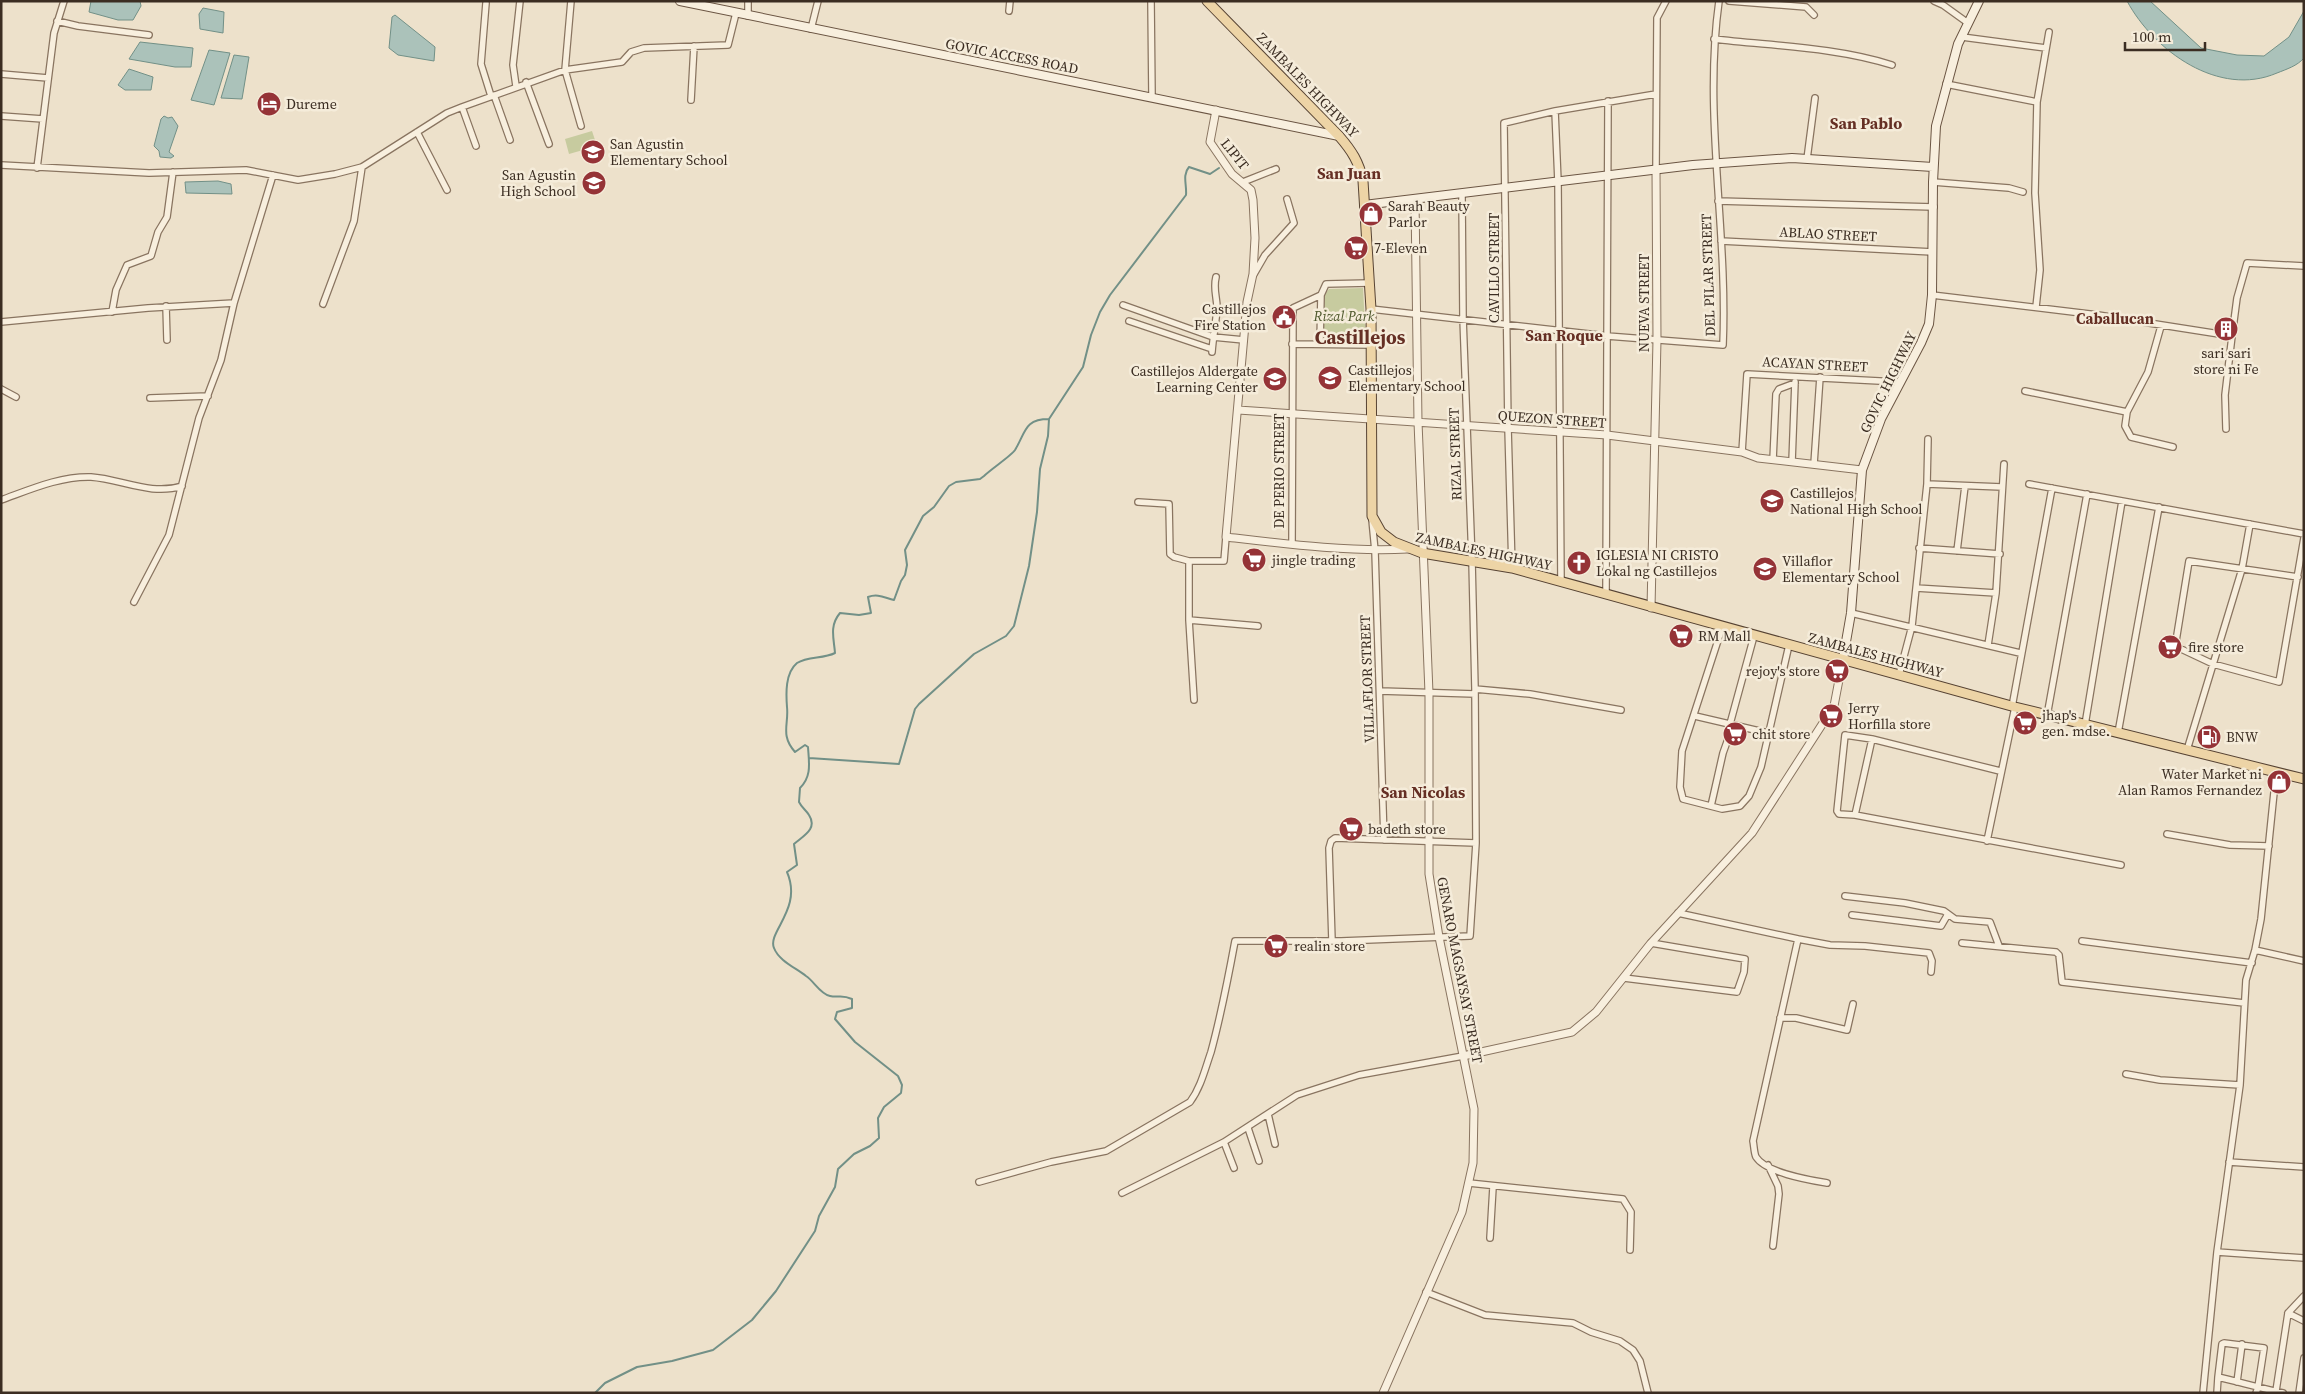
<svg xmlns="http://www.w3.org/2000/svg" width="2305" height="1394" font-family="'Source Serif 4',serif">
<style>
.green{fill:#c7cb9f}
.water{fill:#abc2ba;stroke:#729087}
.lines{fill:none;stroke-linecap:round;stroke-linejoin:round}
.stream{stroke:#729087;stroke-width:2}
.minor-casing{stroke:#897460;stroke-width:8}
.tertiary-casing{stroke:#897460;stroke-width:9}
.secondary-casing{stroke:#6b5543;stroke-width:10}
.primary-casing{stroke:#574333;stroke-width:11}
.minor{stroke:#f8efde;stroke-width:5.5}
.tertiary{stroke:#f8efde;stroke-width:7}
.secondary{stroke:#f8efde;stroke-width:8}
.primary{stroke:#edd4a6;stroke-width:9}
.labels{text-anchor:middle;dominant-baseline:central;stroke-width:5;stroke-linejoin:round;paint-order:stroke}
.street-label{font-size:14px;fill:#3b2d22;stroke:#f5ecda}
.poi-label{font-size:14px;fill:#3b2d22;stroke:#f5ecda;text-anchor:start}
.park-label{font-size:14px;font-style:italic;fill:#4c562a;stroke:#f5ecda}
.neighbourhood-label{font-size:15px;font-weight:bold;fill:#652f24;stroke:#f5ecda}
.quarter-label{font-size:16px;font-weight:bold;fill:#652f24;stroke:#f5ecda}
.district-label{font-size:19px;font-weight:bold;fill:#652f24;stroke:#f5ecda}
</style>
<rect width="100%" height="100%" fill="#ede1cb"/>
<path class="green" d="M592 131 597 146 569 154 565 139Z
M1363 288 1366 344 1324 343 1323 296 1329 289Z"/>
<path class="water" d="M91 1H140L141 6 133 20H118L89 12Z
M2127 1H2150L2201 48 2237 55 2264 56 2289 37 2304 11V58C2297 66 2287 69 2277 73 2219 98 2154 51 2127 1Z
M203 8 224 12 223 33 200 29 199 14Z
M395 15 435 47 434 61 398 55 389 48 392 17Z
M140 42 193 48 191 67H175L129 59Z
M209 50 230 53 214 105 191 100Z
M234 55 249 57 242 99 221 98Z
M129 69 153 77 151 90H125L118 85Z
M164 116 168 118 172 117 178 126 169 152 174 156 171 158 160 157 159 151 154 146 161 119Z
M218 181 231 184 232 194 186 193 185 182Z"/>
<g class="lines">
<path class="stream" d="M809 758 899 764 915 709 919 704 974 654 1006 636 1014 626 1029 566 1037 512 1040 469 1048 436 1049 419 1083 367 1091 335 1100 312 1110 295 1186 195C1187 185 1182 175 1189 167L1210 174 1219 168
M595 1393 605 1383 637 1367 672 1361 713 1350 752 1320 776 1291 815 1231 819 1216 835 1187 838 1169 854 1154 870 1146 879 1138 878 1118 884 1107 901 1093 902 1085 898 1076 855 1042 835 1019 837 1012 852 1008V999C841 994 839 998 830 996 820 994 814 981 806 976 796 968 779 961 774 948 767 932 803 909 787 872L797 865 794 844C803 836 818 829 809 815 806 810 802 808 799 802L800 788C812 776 809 763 808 747L805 745 795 752C780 735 789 724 787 707 786 694 785 673 797 663 808 656 823 659 835 653 834 639 829 626 840 613L859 615 871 613 868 597C878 593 885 598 894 600L901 581 905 575 907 565 905 550 923 516 934 507 949 486 956 482 980 479 984 476C991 469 1011 456 1015 450 1026 432 1024 419 1049 419"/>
<defs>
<path id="minor" d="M571 1 565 70 581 126
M748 1V16
M1151 1 1152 97
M1729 1 1806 7 1814 15
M1934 1 1943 5 1968 23
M486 3 481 64 491 96
M1009 11 1010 1
M57 21 78 26 149 35
M811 29 818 1
M1962 37 2046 48
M1714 39C1772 46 1836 47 1892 65
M1 74 48 78
M526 82 549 144
M1946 84 2037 102
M516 86 513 65 520 1
M494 95 510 140
M691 100 694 46
M462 107 476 146
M1555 111 1558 182 1561 582
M1 116 43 119
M417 132 447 190
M1807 159 1815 98
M1 165 149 173 246 170 298 180 335 174 362 167 447 113 462 107 565 70 622 62 631 52 644 48 728 45 736 13
M37 168 54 33 64 1
M1656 169 1657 18 1666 1
M1243 182 1276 169
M1933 182 2009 188 2023 192
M1718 201 1934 207
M1721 241 1933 252
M1254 274 1265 255 1294 223 1287 199
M1932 295 2098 315 2232 336 2237 298 2247 263 2304 266
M323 304 354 221 362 167
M1123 305 1213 337 1244 340
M166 306 167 340
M2036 307 2040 270 2035 193 2037 102 2049 32
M1371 309 1607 336 1723 345C1728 230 1703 116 1719 1
M112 312 116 290 127 265 151 256 158 232 167 217 173 172
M1129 321 1212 349
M1 322 148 308 234 303
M2161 326 2148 372 2127 412 2125 426 2131 437 2173 447
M1292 344 1371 345
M1320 344 1321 295 1326 284 1369 283
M1212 352C1213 337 1216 323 1217 308 1217 297 1213 289 1216 277
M1 389 16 397
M2025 391 2127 412
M150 398 208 396
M2226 429 2225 395 2232 336
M1742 452 1747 374 1899 382
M1773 460 1776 394 1779 389 1795 383
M1792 462 1795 382
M1814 464 1820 377
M1927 484 2002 487
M2029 484 2304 534
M1 500C29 490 60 476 91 477 121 479 151 496 182 486
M1138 502 1169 504 1170 554 1174 557 1189 561V620L1194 700
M1372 520 1375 551 1384 840
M1292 544 1293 308 1321 295
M1919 548 2000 554
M1957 551 1965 486
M1189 561H1224L1226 537
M1512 568 1508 428 1504 123 1555 111 1656 94
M2298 577 2189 561 2176 641 2179 648 2213 664 2279 682 2304 538
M1916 588 1996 593
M1606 595 1608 101
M134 602 169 535 199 418 221 360 234 303 273 175
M1851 613 2020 653
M1189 620 1258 626
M1722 628 1682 751 1680 787 1683 799 1722 809 1740 806 1749 796 1761 767 1789 645
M1988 645 1996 593 2004 464
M1899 675 1912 626 1927 484 1928 439
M1475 689 1530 694 1621 710
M1380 691 1475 694
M2012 707 2052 488
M1695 716 1768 733
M2047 716 2087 494
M1730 724 1754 636
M2085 725 2122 501
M2118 733 2159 507
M1872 739 1855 815 2121 865
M2187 750 2242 569 2250 524
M1711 806 1723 753 1733 725
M1855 815 1839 814 1837 811 1845 735 1872 739 2000 771
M2167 834 2230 845 2269 846
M1987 841 2015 707
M1845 896 1905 903 1944 911 1955 919 1990 922 1999 946
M1678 913 1798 939 1753 1141C1754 1145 1754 1153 1756 1157 1766 1173 1810 1180 1827 1183
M1852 915 1941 926 1948 914
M1798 939 1830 945 1865 946 1929 953 1932 961 1931 972
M1332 941 1329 848 1331 841 1335 838 1476 843
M2082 941 2252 963
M1962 943 2056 952 2059 955 2062 982 2244 1003
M2255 950 2304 961
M1624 978 1737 992 1744 972 1745 959 1651 943
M1780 1018H1796L1847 1030 1853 1004
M2126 1074 2160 1080 2240 1085
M1268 1114 1275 1144
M1248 1128 1259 1161
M1224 1142 1234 1168
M2229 1162 2304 1167
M1768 1165 1778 1186 1779 1194 1773 1246
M979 1182 1051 1162 1106 1151 1190 1102C1201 1087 1205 1069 1211 1052 1221 1015 1228 979 1235 941H1341L1470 936 1476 843 1475 689 1472 561 1463 318 1462 195
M1469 1183 1623 1199 1631 1212 1630 1250
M1122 1193 1224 1142 1297 1095 1359 1075 1463 1056
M1490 1238 1493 1187
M2217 1252 2304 1258
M1426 1292 1485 1315 1573 1323 1591 1332 1620 1341 1633 1350 1640 1361 1648 1393
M2304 1296 2288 1313 2304 1321
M2237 1382 2242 1344
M2276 1391 2288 1313
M2203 1393 2217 1252 2240 1085 2246 980 2255 950 2261 919 2276 773
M2217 1393 2218 1377
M2256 1393 2258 1387 2264 1348 2224 1343 2222 1344 2218 1377C2239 1382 2261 1388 2283 1393
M2299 1393 2304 1358"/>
<path id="tertiary" d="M1216 110 1210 142 1232 174 1251 190 1253 200 1255 238 1253 274 1247 302 1226 537C1286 544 1347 552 1408 549
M1238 410 1607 435 1742 452 1758 458 1862 470
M1651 608 1657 340 1656 169
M1463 1056 1572 1032 1596 1012 1651 943 1752 833 1834 706 1843 659
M1383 1393 1462 1212 1473 1163 1474 1109 1439 937 1429 874V693L1418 422 1415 200"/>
<path id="secondary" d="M680 1 1339 136
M1364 205 1693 165 1792 158 1933 167
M1843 659 1851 613 1862 470 1881 419 1921 343 1929 324 1932 295 1933 182 1936 126 1958 44 1979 1"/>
<path id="primary" d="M1207 1 1339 136C1352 151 1359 162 1363 181L1371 309 1372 516 1381 532 1394 542 1422 553 1512 568 2015 707 2304 779"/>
</defs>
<use href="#minor" class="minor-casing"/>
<use href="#tertiary" class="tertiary-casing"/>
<use href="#secondary" class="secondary-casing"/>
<use href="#primary" class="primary-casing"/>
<use href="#minor" class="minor"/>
<use href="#tertiary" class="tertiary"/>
<use href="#secondary" class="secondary"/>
<use href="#primary" class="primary"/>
</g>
<defs>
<symbol id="hotel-disc" viewBox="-11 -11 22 22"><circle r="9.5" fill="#953337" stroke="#f5ecda"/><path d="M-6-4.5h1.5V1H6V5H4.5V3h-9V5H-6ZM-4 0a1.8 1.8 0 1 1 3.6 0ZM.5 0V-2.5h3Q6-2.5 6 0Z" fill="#fff"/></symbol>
<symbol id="school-disc" viewBox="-11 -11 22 22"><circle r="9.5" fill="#953337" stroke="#f5ecda"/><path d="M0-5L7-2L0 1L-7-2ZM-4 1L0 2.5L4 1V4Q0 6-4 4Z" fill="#fff"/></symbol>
<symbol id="shop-disc" viewBox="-11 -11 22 22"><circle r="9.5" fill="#953337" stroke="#f5ecda"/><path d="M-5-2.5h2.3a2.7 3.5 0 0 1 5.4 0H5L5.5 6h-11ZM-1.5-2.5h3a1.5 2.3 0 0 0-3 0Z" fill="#fff"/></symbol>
<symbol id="supermarket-disc" viewBox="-11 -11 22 22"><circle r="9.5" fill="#953337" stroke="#f5ecda"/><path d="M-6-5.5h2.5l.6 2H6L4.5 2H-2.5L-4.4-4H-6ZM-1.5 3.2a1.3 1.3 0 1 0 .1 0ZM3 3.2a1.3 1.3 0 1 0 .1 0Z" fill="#fff"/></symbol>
<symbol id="civic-disc" viewBox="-11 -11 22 22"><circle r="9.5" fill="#953337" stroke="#f5ecda"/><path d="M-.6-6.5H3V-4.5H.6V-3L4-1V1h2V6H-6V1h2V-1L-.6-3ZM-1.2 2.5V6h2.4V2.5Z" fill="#fff"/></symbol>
<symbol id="building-disc" viewBox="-11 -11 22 22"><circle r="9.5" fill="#953337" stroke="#f5ecda"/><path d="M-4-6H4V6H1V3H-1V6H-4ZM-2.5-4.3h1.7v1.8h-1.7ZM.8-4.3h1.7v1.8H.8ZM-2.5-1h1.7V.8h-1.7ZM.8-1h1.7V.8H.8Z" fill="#fff"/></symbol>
<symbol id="church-disc" viewBox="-11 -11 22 22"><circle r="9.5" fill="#953337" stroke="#f5ecda"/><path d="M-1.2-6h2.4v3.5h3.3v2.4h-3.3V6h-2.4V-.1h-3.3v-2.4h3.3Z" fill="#fff"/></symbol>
<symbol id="fuel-disc" viewBox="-11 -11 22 22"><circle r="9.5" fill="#953337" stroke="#f5ecda"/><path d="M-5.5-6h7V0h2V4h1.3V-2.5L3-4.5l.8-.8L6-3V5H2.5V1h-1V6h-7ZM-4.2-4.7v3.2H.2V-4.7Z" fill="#fff"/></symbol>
</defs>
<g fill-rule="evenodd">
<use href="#hotel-disc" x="255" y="90" width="28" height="28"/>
<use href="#school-disc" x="579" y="138" width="28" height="28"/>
<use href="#school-disc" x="580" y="169" width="28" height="28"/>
<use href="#shop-disc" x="1357" y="200" width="28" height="28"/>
<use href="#supermarket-disc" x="1342" y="234" width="28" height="28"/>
<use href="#civic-disc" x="1270" y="303" width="28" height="28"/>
<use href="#building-disc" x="2212" y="315" width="28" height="28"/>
<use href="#school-disc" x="1316" y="364" width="28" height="28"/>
<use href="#school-disc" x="1261" y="365" width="28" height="28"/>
<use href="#school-disc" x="1758" y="487" width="28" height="28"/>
<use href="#supermarket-disc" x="1240" y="546" width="28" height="28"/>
<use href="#church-disc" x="1565" y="549" width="28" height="28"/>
<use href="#school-disc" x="1751" y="555" width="28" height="28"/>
<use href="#supermarket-disc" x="1667" y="622" width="28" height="28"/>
<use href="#supermarket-disc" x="2156" y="633" width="28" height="28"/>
<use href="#supermarket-disc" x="1823" y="657" width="28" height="28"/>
<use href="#supermarket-disc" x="1817" y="702" width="28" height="28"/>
<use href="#supermarket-disc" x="2011" y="709" width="28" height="28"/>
<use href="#supermarket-disc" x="1721" y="720" width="28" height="28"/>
<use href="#fuel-disc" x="2195" y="723" width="28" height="28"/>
<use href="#shop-disc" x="2265" y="768" width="28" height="28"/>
<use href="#supermarket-disc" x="1337" y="815" width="28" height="28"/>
<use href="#supermarket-disc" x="1262" y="932" width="28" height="28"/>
</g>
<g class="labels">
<g class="street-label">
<text transform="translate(1012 56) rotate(11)">GOVIC ACCESS ROAD</text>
<text transform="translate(1308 85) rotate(46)">ZAMBALES HIGHWAY</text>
<text transform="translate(1235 154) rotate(51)">LIPIT</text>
<text transform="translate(1828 234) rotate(3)">ABLAO STREET</text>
<text transform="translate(1494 268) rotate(-90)">CAVILLO STREET</text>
<text transform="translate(1708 275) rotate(-92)">DEL PILAR STREET</text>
<text transform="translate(1644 303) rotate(-90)">NUEVA STREET</text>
<text transform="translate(1815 364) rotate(3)">ACAYAN STREET</text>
<text transform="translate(1888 382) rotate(-64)">GOVIC HIGHWAY</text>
<text transform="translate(1552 419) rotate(4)">QUEZON STREET</text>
<text transform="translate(1455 454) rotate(-92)">RIZAL STREET</text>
<text transform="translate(1279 471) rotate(-90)">DE PERIO STREET</text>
<text transform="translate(1484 551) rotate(12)">ZAMBALES HIGHWAY</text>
<text transform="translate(1876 655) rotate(15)">ZAMBALES HIGHWAY</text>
<text transform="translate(1367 679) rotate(-92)">VILLAFLOR STREET</text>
<text transform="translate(1460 970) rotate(79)">GENARO MAGSAYSAY STREET</text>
</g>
<g class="poi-label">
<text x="286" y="104">Dureme</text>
<text x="610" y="144">San Agustin<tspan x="610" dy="16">Elementary School</tspan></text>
<text x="576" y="175" text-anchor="end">San Agustin<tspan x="576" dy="16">High School</tspan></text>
<text x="1388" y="206">Sarah Beauty<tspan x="1388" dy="16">Parlor</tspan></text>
<text x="1374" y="248">7-Eleven</text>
<text x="1266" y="309" text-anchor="end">Castillejos<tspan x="1266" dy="16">Fire Station</tspan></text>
<text x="2226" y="353" text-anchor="middle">sari sari<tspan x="2226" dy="16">store ni Fe</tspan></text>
<text x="1348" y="370">Castillejos<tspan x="1348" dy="16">Elementary School</tspan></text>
<text x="1258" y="371" text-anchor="end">Castillejos Aldergate<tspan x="1258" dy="16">Learning Center</tspan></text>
<text x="1790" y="493">Castillejos<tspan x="1790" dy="16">National High School</tspan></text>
<text x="1596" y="555">IGLESIA NI CRISTO<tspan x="1596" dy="16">Lokal ng Castillejos</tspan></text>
<text x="1272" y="560">jingle trading</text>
<text x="1782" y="561">Villaflor<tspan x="1782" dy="16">Elementary School</tspan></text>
<text x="1698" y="636">RM Mall</text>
<text x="2188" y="647">fire store</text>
<text x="1820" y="671" text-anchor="end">rejoy's store</text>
<text x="1848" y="708">Jerry<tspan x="1848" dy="16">Horfilla store</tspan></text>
<text x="2042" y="715">jhap's<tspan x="2042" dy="16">gen. mdse.</tspan></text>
<text x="1752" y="734">chit store</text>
<text x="2226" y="737">BNW</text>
<text x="2262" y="774" text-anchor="end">Water Market ni<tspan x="2262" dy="16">Alan Ramos Fernandez</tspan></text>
<text x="1368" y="829">badeth store</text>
<text x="1294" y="946">realin store</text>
</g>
<g class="park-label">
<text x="1344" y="316">Rizal Park</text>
</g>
<g class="neighbourhood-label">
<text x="2115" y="318">Caballucan</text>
</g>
<g class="quarter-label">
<text x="1866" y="123">San Pablo</text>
<text x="1349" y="173">San Juan</text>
<text x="1564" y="335">San Roque</text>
<text x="1423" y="792">San Nicolas</text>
</g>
<g class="district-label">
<text x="1360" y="337">Castillejos</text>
</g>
</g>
<rect width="2305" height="1394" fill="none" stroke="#3b2d22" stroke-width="5"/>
<path d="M2125 42v8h80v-8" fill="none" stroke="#3b2d22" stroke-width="2.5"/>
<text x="2132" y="42" font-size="15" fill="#3b2d22" stroke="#f5ecda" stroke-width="4" paint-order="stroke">100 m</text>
</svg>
